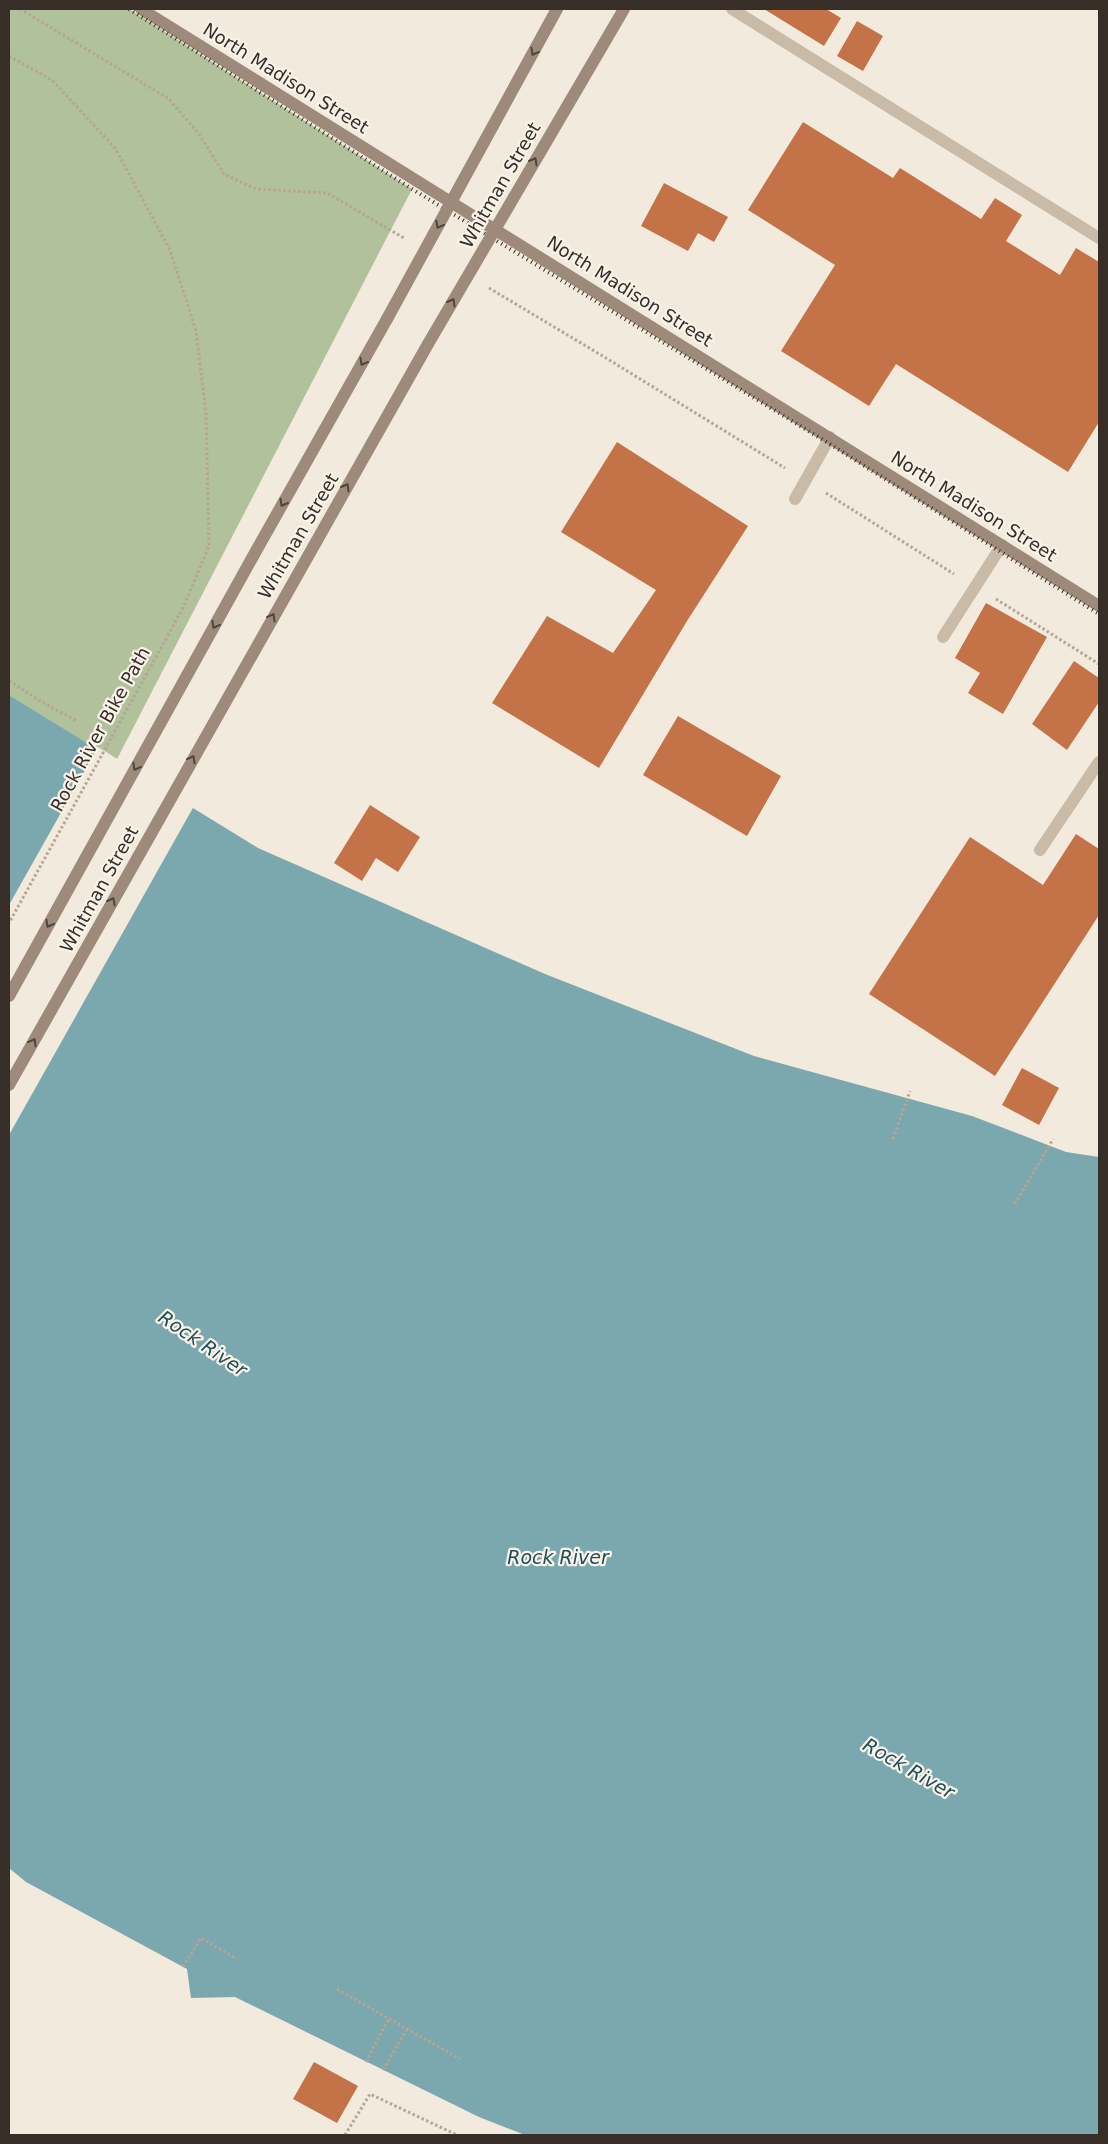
<svg xmlns="http://www.w3.org/2000/svg" width="1108" height="2144" font-family="'DejaVu Sans',sans-serif">
<style>
.green{fill:#b1c19c}
.water{fill:#7ba7ae}
.pier{fill:#f2eadc}
.building{fill:#c47348}
.lines{fill:none;stroke-linecap:round;stroke-linejoin:round}
.path{stroke:#b5a592;stroke-width:3;stroke-dasharray:2.5 2.5;stroke-linecap:butt}
.lane{stroke:#cabba8;stroke-width:12}
.secondary{stroke:#9d8a7a;stroke-width:12}
.rail{stroke:#372e28;stroke-width:4;stroke-dasharray:1 4;stroke-linecap:butt}
.secondary-bridge{stroke:#9d8a7a;stroke-width:12}
.oneway{stroke:#50453c}
.labels{text-anchor:middle;dominant-baseline:central;stroke-width:4.5;stroke-linejoin:round;paint-order:stroke}
.street-label{font-size:18px;fill:#372e28;stroke:#f9f3e9}
.water-label{font-size:19px;font-style:italic;fill:#1e4e58;stroke:#f9f3e9}
</style>
<rect width="100%" height="100%" fill="#f2eadc"/>
<path class="green" d="M9 9H129L412 189 116 761 9 695Z"/>
<path class="water" d="M9 695 258 848 545 974 754 1056 972 1116 1066 1152 1099 1157V2135H525L479 2117 235 1997 191 1998 187 1969 26 1882 9 1868Z"/>
<path class="pier" d="M98 747 194 806 9 1135V905Z"/>
<path class="building" d="M764 9H826L841 18 824 46Z
M857 21 883 36 863 71 837 56Z
M803 122 893 178 900 168 981 219 995 198 1022 215 1006 241 1060 275 1076 248 1099 262V422L1068 472 896 364 869 406 781 351 835 265 748 210Z
M664 183 728 217 714 242 698 233 688 251 641 226Z
M617 442 748 526 687 621 599 768 492 703 547 616 613 653 656 590 561 532Z
M986 603 1047 637 1003 714 968 693 980 673 955 658Z
M1074 661 1099 678V702L1067 750 1032 724Z
M678 716 781 776 747 836 643 775Z
M370 805 420 837 398 872 376 858 362 881 334 863Z
M1076 834 1099 849V915L995 1076 869 994 970 837 1043 885Z
M1022 1068 1059 1088 1039 1125 1002 1105Z
M314 2062 358 2086 337 2123 293 2099Z"/>
<g class="lines">
<path class="path" d="M20 9 169 99 199 134 224 174 256 189 327 193 404 238
M9 56 52 80 115 148 170 250 196 331 206 413 209 546 183 608 9 923
M489 288 606 358 785 468
M826 493 954 574
M996 599 1099 664
M9 681 42 702 77 721
M893 1139 910 1091
M1015 1204 1053 1139
M183 1967 201 1938 237 1959
M337 1989 460 2059
M366 2062 389 2018
M383 2070 407 2029
M345 2135 370 2094 457 2135"/>
<path class="lane" d="M732 9 1099 238
M795 499 830 437
M943 637 1002 545
M1040 850 1099 762"/>
<path class="secondary" d="M141 9 1099 606
M9 996 256 551 387 319
M9 1085 428 344"/>
<path class="rail" d="M129 9 412 189 828 443 1099 614"/>
<path class="secondary-bridge" d="M387 319 557 9
M428 344 624 9"/>
</g>
<defs><path id="oneway-chevron" d="M-2-3.5L2.5 0L-2 3.5" fill="none" stroke-width="1.6" stroke-linecap="round" stroke-linejoin="round" transform="scale(1.25)"/></defs>
<g class="oneway">
<use href="#oneway-chevron" transform="translate(534 52) rotate(119)"/>
<use href="#oneway-chevron" transform="translate(534 161) rotate(-60)"/>
<use href="#oneway-chevron" transform="translate(439 225) rotate(119)"/>
<use href="#oneway-chevron" transform="translate(452 302) rotate(-60)"/>
<use href="#oneway-chevron" transform="translate(363 362) rotate(120)"/>
<use href="#oneway-chevron" transform="translate(346 487) rotate(-60)"/>
<use href="#oneway-chevron" transform="translate(283 503) rotate(120)"/>
<use href="#oneway-chevron" transform="translate(272 617) rotate(-61)"/>
<use href="#oneway-chevron" transform="translate(215 625) rotate(119)"/>
<use href="#oneway-chevron" transform="translate(192 759) rotate(-61)"/>
<use href="#oneway-chevron" transform="translate(136 767) rotate(119)"/>
<use href="#oneway-chevron" transform="translate(112 901) rotate(-61)"/>
<use href="#oneway-chevron" transform="translate(49 924) rotate(119)"/>
<use href="#oneway-chevron" transform="translate(33 1042) rotate(-61)"/>
</g>
<g class="labels">
<g class="street-label">
<text transform="translate(286 78) rotate(32)">North Madison Street</text>
<text transform="translate(500 185) rotate(-60)">Whitman Street</text>
<text transform="translate(630 291) rotate(32)">North Madison Street</text>
<text transform="translate(974 506) rotate(32)">North Madison Street</text>
<text transform="translate(298 536) rotate(-60)">Whitman Street</text>
<text transform="translate(100 729) rotate(-61)">Rock River Bike Path</text>
<text transform="translate(99 889) rotate(-61)">Whitman Street</text>
</g>
<g class="water-label">
<text transform="translate(203 1343) rotate(34)">Rock River</text>
<text x="558" y="1557">Rock River</text>
<text transform="translate(909 1768) rotate(30)">Rock River</text>
</g>
</g>
<rect width="1108" height="2144" fill="none" stroke="#372e28" stroke-width="20"/>
</svg>
